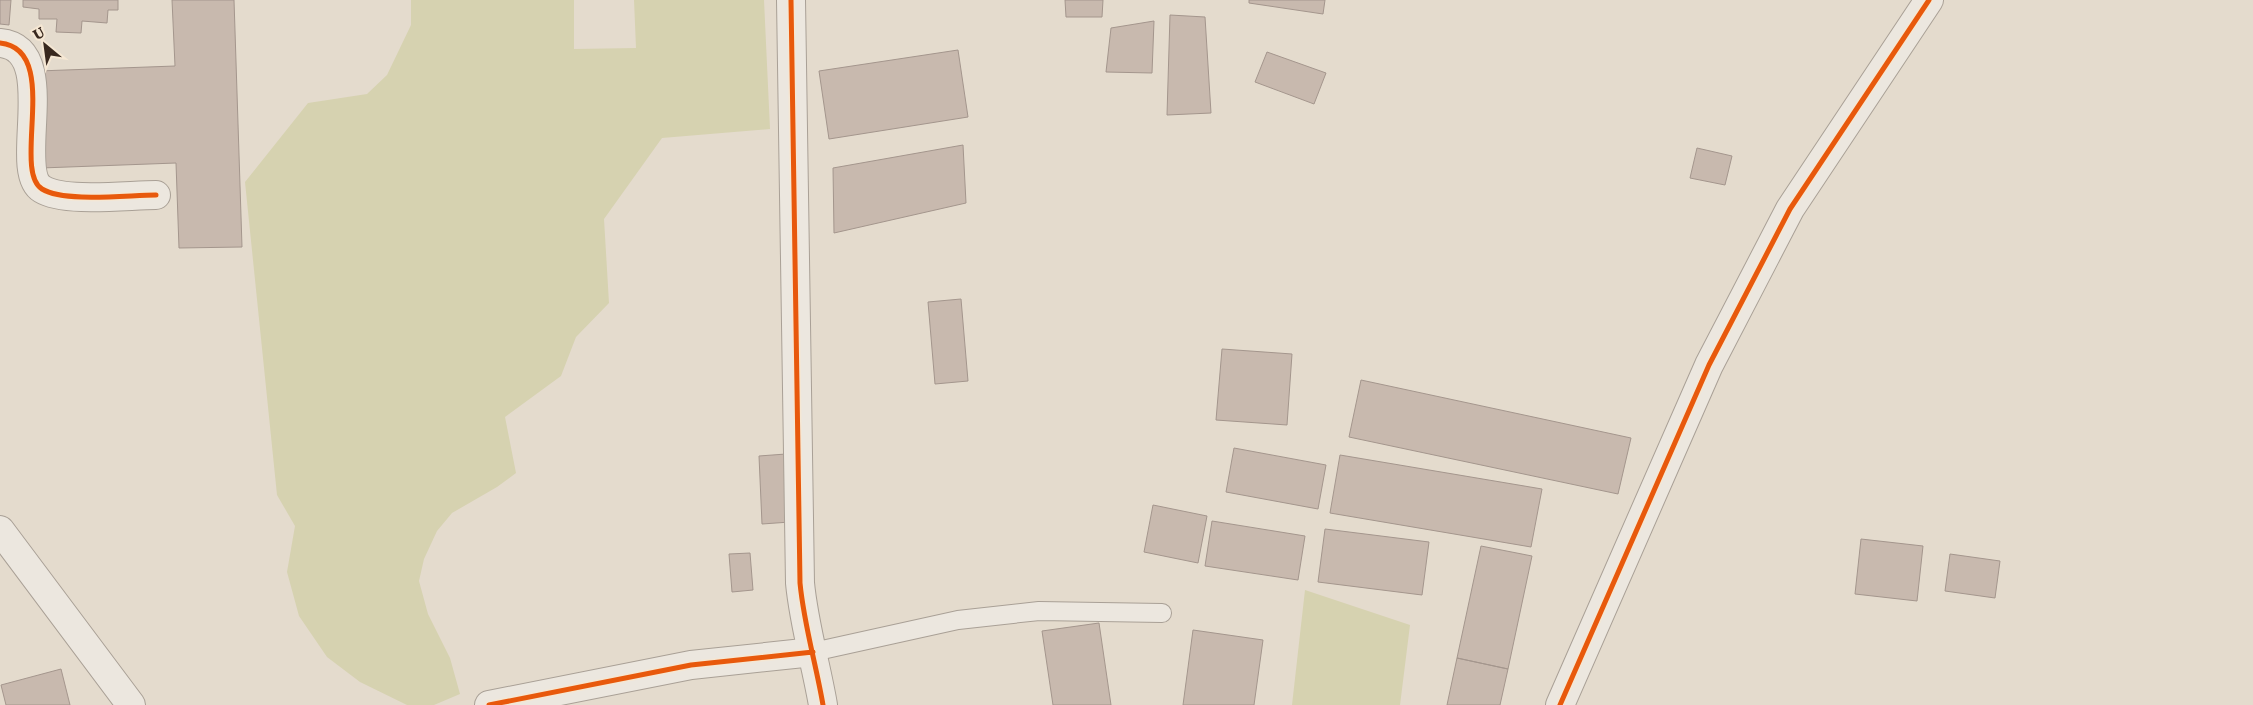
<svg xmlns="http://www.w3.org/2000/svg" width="2253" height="705" font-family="'Roboto Serif',serif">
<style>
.green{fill:#d6d2b0}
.building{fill:#c8b9ae;stroke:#a4968d}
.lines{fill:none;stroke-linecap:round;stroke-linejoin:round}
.lane-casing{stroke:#a9a096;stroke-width:20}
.street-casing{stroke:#a9a096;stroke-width:30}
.lane{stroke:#ece7df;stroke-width:18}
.street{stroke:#ece7df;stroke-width:28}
.cycleway-casing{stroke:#f5e7d3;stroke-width:8}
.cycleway{stroke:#e8590c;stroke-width:5}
</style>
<rect width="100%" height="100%" fill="#e4dbcd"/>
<path class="green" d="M411 0H574V49L636 48 634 0H764L770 129 662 138 604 219 609 303 576 337 561 376 505 417 516 473 497 487 452 513 437 531 424 559 419 581 428 614 450 658 460 694 434 705H407L360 682 327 657 299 616 287 572 295 526 277 495 245 182 308 103 367 94 387 75 411 25Z
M1305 590 1410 625 1400 705H1292Z"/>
<path class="building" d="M0 0H11L9 25 0 24Z
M23 0H118V10H108L107 23 82 21 81 33 56 32 57 19H39V9L23 7Z
M172 0H234L242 247 179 248 176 163 41 168 38 71 175 66Z
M1065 0H1103L1102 17H1066Z
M1249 0H1325L1323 14 1249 3Z
M1170 15 1205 17 1211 113 1167 115Z
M1154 21 1152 73 1106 72 1111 28Z
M958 50 968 117 829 139 819 71Z
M1267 52 1326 73 1314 104 1255 82Z
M963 145 966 203 834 233 833 168Z
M1697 148 1732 156 1725 185 1690 178Z
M961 299 968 381 935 384 928 302Z
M1222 349 1292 354 1287 425 1216 420Z
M1361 380 1631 438 1618 494 1349 437Z
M1234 448 1326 465 1318 509 1226 492Z
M786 454 790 522 762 524 759 456Z
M1340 455 1542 489 1531 547 1330 513Z
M1153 505 1207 516 1198 563 1144 552Z
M1212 521 1305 536 1298 580 1205 566Z
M1325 529 1429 542 1422 595 1318 582Z
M1861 539 1923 546 1917 601 1855 594Z
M1481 546 1532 556 1508 669 1457 658Z
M750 553 753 590 732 592 729 554Z
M1950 554 2000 561 1995 598 1945 591Z
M1099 623 1111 705H1053L1042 631Z
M1193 630 1263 640 1254 705H1183Z
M1457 658 1508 669 1500 705H1447Z
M61 669 70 705H6L1 685Z"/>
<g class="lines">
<defs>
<path id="lane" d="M813 652 958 620 1039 611 1162 613"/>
<path id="street" d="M791 0 800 583C804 625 816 664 823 705
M0 43C62 49 11 170 42 189 65 203 128 195 156 195
M0 530 131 705
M489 705 691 665 813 652
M1560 705 1709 365 1790 209 1929 0"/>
</defs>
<use href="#lane" class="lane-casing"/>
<use href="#street" class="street-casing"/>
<use href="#lane" class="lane"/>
<use href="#street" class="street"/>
<defs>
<path id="cycleway" d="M791 0 800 583C804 625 816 664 823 705
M0 43C62 49 11 170 42 189 65 203 128 195 156 195
M489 705 691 665 813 652
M1560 705 1709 365 1790 209 1929 0"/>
</defs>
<use href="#cycleway" class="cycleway-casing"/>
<use href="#cycleway" class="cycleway"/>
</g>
<g transform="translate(45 45) rotate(331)" stroke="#f5e7d3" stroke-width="4" paint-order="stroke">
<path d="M0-4L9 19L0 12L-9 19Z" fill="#38281e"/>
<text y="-8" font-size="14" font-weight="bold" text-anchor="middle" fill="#38281e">U</text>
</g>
</svg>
